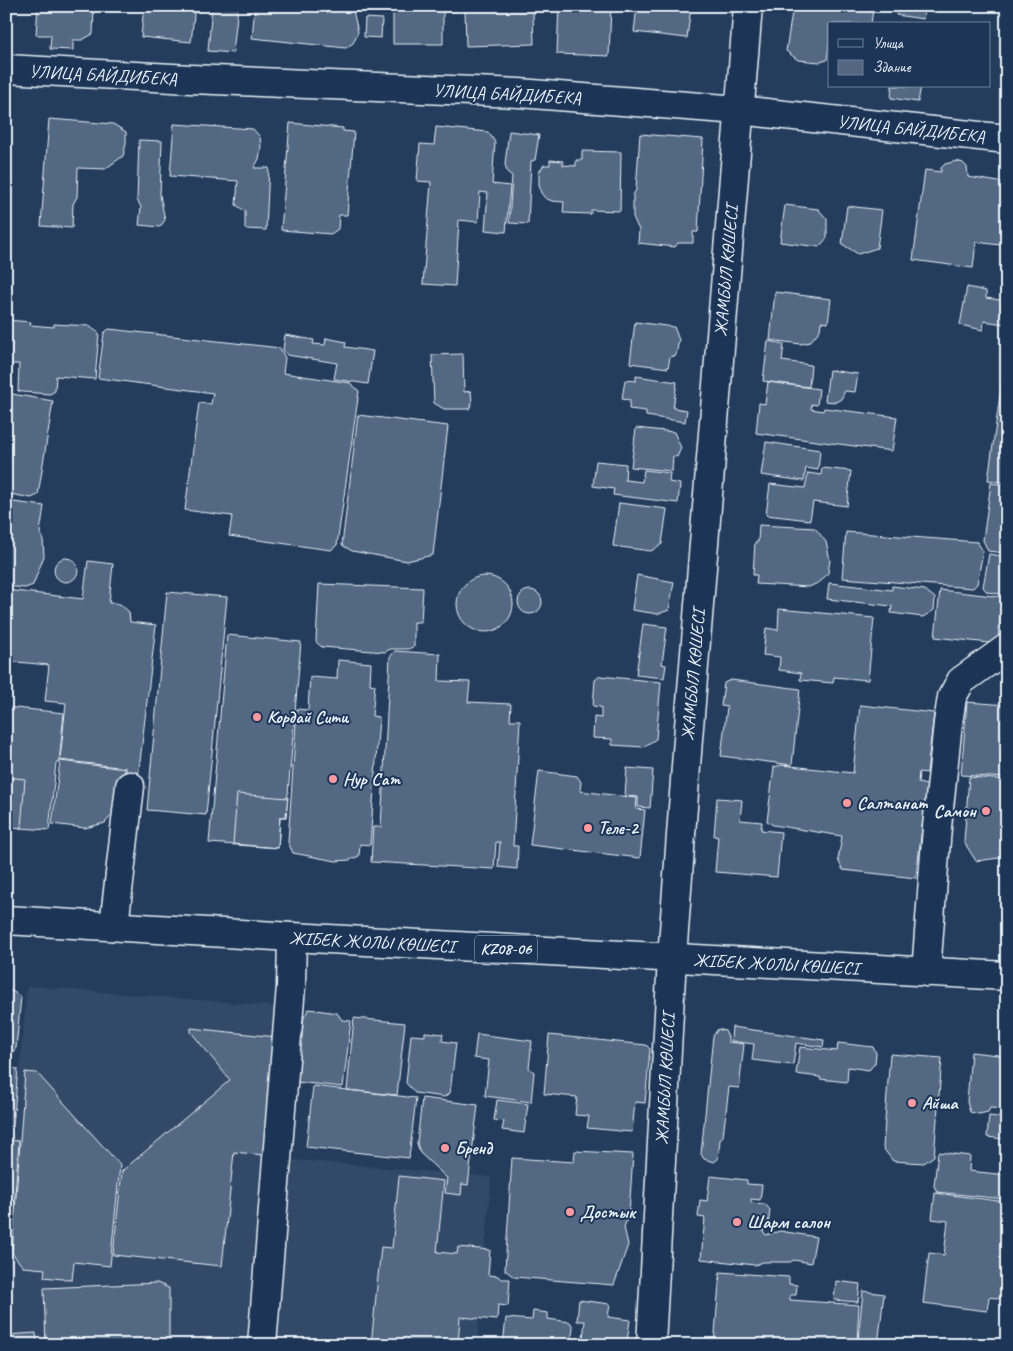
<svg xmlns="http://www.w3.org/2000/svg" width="1013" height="1351" font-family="Caveat,sans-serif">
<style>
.built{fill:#334a68}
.building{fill:#536782;stroke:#e8f1f8}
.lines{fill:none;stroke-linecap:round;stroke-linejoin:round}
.minor-casing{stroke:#e8f1f8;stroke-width:31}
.highway-casing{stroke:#e8f1f8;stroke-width:31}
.minor{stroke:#1d3557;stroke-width:28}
.highway{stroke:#1d3557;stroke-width:28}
.poi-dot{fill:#ff9aa2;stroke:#1d3557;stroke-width:2}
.labels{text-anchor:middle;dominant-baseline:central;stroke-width:4;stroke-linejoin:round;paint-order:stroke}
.shield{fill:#1d3557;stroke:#abb9c8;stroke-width:1}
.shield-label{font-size:16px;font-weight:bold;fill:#e8f1f8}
.street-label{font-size:18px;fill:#e8f1f8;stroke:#1d3557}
.poi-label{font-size:18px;font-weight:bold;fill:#e8f1f8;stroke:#1d3557;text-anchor:start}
</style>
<rect width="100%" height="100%" fill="#253d5d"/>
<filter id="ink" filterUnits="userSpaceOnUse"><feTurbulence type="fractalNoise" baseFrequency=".02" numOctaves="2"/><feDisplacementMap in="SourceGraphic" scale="10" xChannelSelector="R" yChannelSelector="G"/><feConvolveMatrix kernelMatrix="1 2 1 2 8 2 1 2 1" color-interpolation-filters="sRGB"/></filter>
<g filter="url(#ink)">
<path class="built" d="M27 986 285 1007 273 1158 491 1177 477 1345H6V1134L14 1135Z"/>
<path class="building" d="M38 6H94L93 34 82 40H73V50L50 49 51 35H36Z
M144 6H195L191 42 141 37Z
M212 6H238L233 53 208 51Z
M255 6H352L358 32 353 43 346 48 252 38Z
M393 6H457V11L443 12V44H393Z
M472 6H544L533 14 534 44 466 46 465 10 472 9Z
M559 6H611L609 56 557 54Z
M637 6H691L687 38 634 32Z
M793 6H859L873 9 871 24H829V43L827 60 820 62 798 60 786 51Z
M898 6H925L923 19 896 15Z
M365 18 382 19 381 38 364 37Z
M892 86H921L918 102 891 98Z
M49 119 113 124 126 132V144L123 156 105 169 78 168 77 197 73 204 72 228 41 226Z
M290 123 343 128V131L354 132 347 215H339L338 229 331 234 281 230Z
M174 124 253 129 260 137 261 147 259 159 254 168H269L266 230 245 229V211L236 205 238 181 170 176Z
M436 127 488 132 495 142 492 184 510 186 506 232 485 230 488 193 480 192 478 222 459 220 455 286 423 284 431 182 417 181 420 144 434 145Z
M509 131 539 135 535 160 531 161 528 224 509 223 512 176 507 172 505 164Z
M640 134 703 139 698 232H693V243H678L675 247 638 243 639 230 633 217V195L636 190Z
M139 140 162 141 160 195 165 220 160 227 139 225 141 207 137 200Z
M582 151 621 152 620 211 591 210V214L563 213 564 202 552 201 545 198 541 193 539 184V172L544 165H550V160L563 161V165L576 166V160H582Z
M957 161 963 163 967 167 968 177 1005 183 1007 189V240L1000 245 976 242 973 268 913 260 925 170 941 172V168L945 164Z
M785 205 818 209 827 219V238L819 247 780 242Z
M847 206 882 210 877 248 858 254 842 244Z
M967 287 986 291V298L1007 301V311L1004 324 984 321 983 330 960 325Z
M775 292 831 299 828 323 821 322 820 330 810 342 801 344 770 340Z
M6 320 31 322 30 325 54 327V324L89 326 99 333 95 379 56 376 55 391 50 394 23 392 18 391 19 364H6Z
M635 322 674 327 679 340 676 355 670 357 668 368 630 363Z
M109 329 280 348 285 358 283 373 350 383 359 391 337 545 331 550 229 536 232 516 185 510 199 403 211 404 213 393 98 378 104 333Z
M285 335 314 340 313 344 325 345 326 338 346 342 345 347 373 351 368 384 334 379 337 363 287 355 283 350Z
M768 341 784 344 782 361 811 365 809 387 763 381Z
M1007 346V483L988 480Z
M463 354 464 392 471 391 472 403 469 409H444L434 403 432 355Z
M829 370 858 374 855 392 845 391 841 399 836 402 825 401Z
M636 376 677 382 673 408 687 410 685 422 646 416V411L629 409 630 400 622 399 625 380 636 381Z
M6 378 10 379 8 392 6 391Z
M768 382 819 389 817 405 812 404 811 409 823 411 824 408 897 417 892 451 756 433 759 403 765 404Z
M6 393 53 401 38 495 31 498 10 494 6 496Z
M358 415 448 426 433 555 407 561 352 551 342 545Z
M636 428 674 432 681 448 677 457 673 456 672 471 631 467Z
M766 442 820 450 818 470 806 468 804 481 761 475Z
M596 461 626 464 625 480 642 482 644 470 670 473 669 482 680 484 678 503 613 495 614 489 593 486Z
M822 468 851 471 847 506 813 502 810 520 766 515 770 484 805 488 808 473 821 475Z
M991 483 1007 485V553L988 551 983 540Z
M6 501 44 506 40 532 43 540 44 556 33 585 25 588 6 586Z
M619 503 667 509 662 544 651 551 613 546Z
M759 525 815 528 826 542 830 560 828 573 820 582 809 587 756 584 757 575H753L755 542H758Z
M846 532 977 542 983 551 977 584 973 588 842 578Z
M989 554 1007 557V595L987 592 983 587Z
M54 570a12 12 0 1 1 24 0a12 12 0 1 1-24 0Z
M88 561 113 564 109 603H114L120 604 129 612 130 622 156 625 138 778 126 777V768L60 760 66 703 45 701 49 665 6 661V590L83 599Z
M637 575 674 582 669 610 658 614 632 610Z
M457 604a28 28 0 1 1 56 0a28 28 0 1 1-56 0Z
M829 583 892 590V586L925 590 935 598 934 610 923 617 891 613 892 606 827 599Z
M319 584 423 588 421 622H414V646L409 649H390L385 652 322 647 316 642Z
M518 602a12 12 0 1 1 24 0a12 12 0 1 1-24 0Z
M940 590 1002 597 998 638 989 643 935 637Z
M167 592 227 597 206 815 147 810Z
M779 609 874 618 868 680 834 677 833 683 800 680 801 673 779 670 780 657 763 655 766 628 778 630Z
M643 624 667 627 662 664 666 665 664 678 636 675Z
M227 635 301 642 286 817H280L278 848 209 843Z
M395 651 440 654 439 681 470 682 468 702 511 704 510 720H520L513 846H518L517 869 498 867 500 842H496L494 869 371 862 373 827H381L390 657Z
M338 660 371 663 370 684 375 685 372 716 379 717 370 845 360 844 359 856 350 860 336 861 293 853 288 842 297 709 308 710 310 677 337 679Z
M600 676 661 682 656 739 643 747 612 745V739L593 738 594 717 601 718V707L593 706 595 680Z
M731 680 800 689 792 765 721 756 727 707 721 706 724 683Z
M967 702 1007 705V778L961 775Z
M860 705 934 713 927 773 919 772 918 783 927 785 916 878 843 870 838 860 842 836 773 825 767 821 774 767 782 765 853 773Z
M6 707 64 713 59 763H56L49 830 6 827Z
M60 761 125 769 121 804 105 823 85 828 52 824Z
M627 768 653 770 650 808 638 807V797L625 796Z
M539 771 577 776 581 782 580 791 637 798 636 809 645 810 640 858 530 845Z
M6 777 25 779 21 828 6 827Z
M969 777 1007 780V857L976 861 964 842Z
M237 794 288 798 286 817H280L278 848 233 844Z
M717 798 742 800 740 820 762 822 761 830 781 832 777 877 715 872 718 837 714 836Z
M6 990 12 991 21 997 16 1048 7 1060Z
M309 1009 337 1013 342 1020 351 1021 343 1087 296 1082 304 1017Z
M354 1018 405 1023 397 1095 347 1090Z
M732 1027 824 1040 823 1047 796 1043 793 1065 752 1060 754 1044 731 1041Z
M191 1028 276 1037 264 1155 234 1152 222 1266 113 1255 122 1171 230 1080 191 1032Z
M718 1029 725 1031 728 1037V1042L744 1044 739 1088 729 1087 723 1136 720 1140 718 1159 714 1162 704 1159 701 1154 713 1036Z
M425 1032 443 1034 442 1041 456 1043 450 1093 444 1097 415 1093 406 1083 411 1035 425 1036Z
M477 1034 532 1041 529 1068 534 1072 531 1102 485 1096 489 1060 474 1058Z
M549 1035 646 1045 650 1049 645 1103 635 1102 632 1132 587 1128 589 1116 575 1115 577 1097 544 1094Z
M838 1043 873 1047 876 1053 875 1063 869 1070 848 1067 847 1082 820 1079V1077L796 1074 800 1047 837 1051Z
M971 1052 1007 1056V1109L990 1108 988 1112 979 1114 970 1112 967 1102Z
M890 1054 942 1058 934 1156 924 1163 893 1161 883 1148Z
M6 1064H10V1068L18 1069 13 1127 6 1126Z
M25 1072 37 1073 120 1165 110 1266 74 1262 72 1280 44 1277 45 1269 23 1267 12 1253Z
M313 1086 416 1098 409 1158 306 1147Z
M422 1098 478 1105 468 1185 462 1184 461 1195 445 1193 447 1178 420 1153 417 1143Z
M497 1100 528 1104 524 1133 502 1130 504 1121 494 1120Z
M989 1116 1006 1118 1003 1139 987 1137Z
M6 1140 19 1141 8 1287 6 1289Z
M575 1151 633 1154 629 1214 624 1227 628 1245 614 1285 514 1277 505 1270 512 1158 574 1162Z
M938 1152 970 1156 969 1171 1006 1175 1004 1199 937 1192 934 1186Z
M399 1176 444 1181 437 1252 457 1254 458 1247 490 1250 488 1275 498 1276 501 1279H510L508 1306 498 1305 497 1320 460 1317 458 1345H371L381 1247 392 1248Z
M710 1176 747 1180V1184L762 1185 760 1200 751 1199V1203L765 1204 770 1210 768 1226 764 1227 763 1232 766 1235 780 1231 816 1237 811 1263 794 1260 790 1262H763L755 1265 701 1259 705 1218 698 1217 700 1200 707 1201Z
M935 1193 1007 1202V1264L1003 1299 989 1297 987 1311 923 1303 929 1253 944 1255 948 1221 932 1219Z
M720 1272 789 1277V1284L797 1285 796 1295H790V1300L859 1305 857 1342H862V1345H714Z
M836 1281 860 1284 858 1302 834 1300Z
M157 1283 169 1288V1345H46L44 1288Z
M863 1291 884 1294 878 1345H863L864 1341 858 1340Z
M579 1300 610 1304 608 1317 630 1320 627 1342 605 1339 604 1343H595V1340L583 1338 585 1321H577Z
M533 1311 548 1313V1319L570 1322 573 1327 571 1345H503L506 1318 532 1320Z
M36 1333 37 1345H7L6 1335Z"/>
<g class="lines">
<defs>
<path id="minor" d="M6 69 191 79 519 93 739 110 1007 139
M114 926 130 786
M926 972 937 827 948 723 952 697 961 681 1007 648
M262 1345 291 986 292 937
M651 1345 672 958 688 739 748 6"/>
<path id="highway" d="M6 920 292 937 1007 976"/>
</defs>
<use href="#minor" class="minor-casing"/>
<use href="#highway" class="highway-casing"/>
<use href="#minor" class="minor"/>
<use href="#highway" class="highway"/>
</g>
</g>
<g class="poi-dot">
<circle cx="257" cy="717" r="5"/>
<circle cx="333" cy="779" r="5"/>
<circle cx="847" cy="803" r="5"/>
<circle cx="986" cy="811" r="5"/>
<circle cx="588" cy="828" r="5"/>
<circle cx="912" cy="1103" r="5"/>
<circle cx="445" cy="1148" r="5"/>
<circle cx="570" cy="1212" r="5"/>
<circle cx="737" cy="1222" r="5"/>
</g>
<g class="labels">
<rect class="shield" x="475" y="935.5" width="62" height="27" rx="4"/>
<g class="shield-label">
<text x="506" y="949">KZ08-06</text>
</g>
<g class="street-label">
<text transform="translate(103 75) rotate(3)">УЛИЦА БАЙДИБЕКА</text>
<text transform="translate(507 94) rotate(3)">УЛИЦА БАЙДИБЕКА</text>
<text transform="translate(911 129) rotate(6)">УЛИЦА БАЙДИБЕКА</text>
<text transform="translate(726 271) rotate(-85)">ЖАМБЫЛ КӨШЕСІ</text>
<text transform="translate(693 675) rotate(-85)">ЖАМБЫЛ КӨШЕСІ</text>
<text transform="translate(372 942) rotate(3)">ЖІБЕК ЖОЛЫ КӨШЕСІ</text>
<text transform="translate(776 964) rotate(3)">ЖІБЕК ЖОЛЫ КӨШЕСІ</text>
<text transform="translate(665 1079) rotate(-87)">ЖАМБЫЛ КӨШЕСІ</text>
</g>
<g class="poi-label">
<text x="267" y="717">Кордай Сити</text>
<text x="343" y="779">Нур Сат</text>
<text x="857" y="803">Салтанат</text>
<text x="976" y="811" text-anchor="end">Самон</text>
<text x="598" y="828">Теле-2</text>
<text x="922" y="1103">Айша</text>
<text x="455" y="1148">Бренд</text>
<text x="580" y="1212">Достык</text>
<text x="747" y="1222">Шарм салон</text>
</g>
</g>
<rect width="1013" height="1351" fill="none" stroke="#1d3557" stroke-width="25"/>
<rect x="12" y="12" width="988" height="1326" fill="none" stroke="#e8f1f8" stroke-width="2" filter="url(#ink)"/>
<rect x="828" y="22" width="162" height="65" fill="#1d3557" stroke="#6e8097"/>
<rect x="838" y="39" width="25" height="8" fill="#1d3557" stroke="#6e8097"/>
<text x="873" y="48" font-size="15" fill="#e8f1f8">Улица</text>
<rect x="838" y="60" width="25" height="15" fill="#536782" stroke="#6e8097"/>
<text x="873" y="72" font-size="15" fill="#e8f1f8">Здание</text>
</svg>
